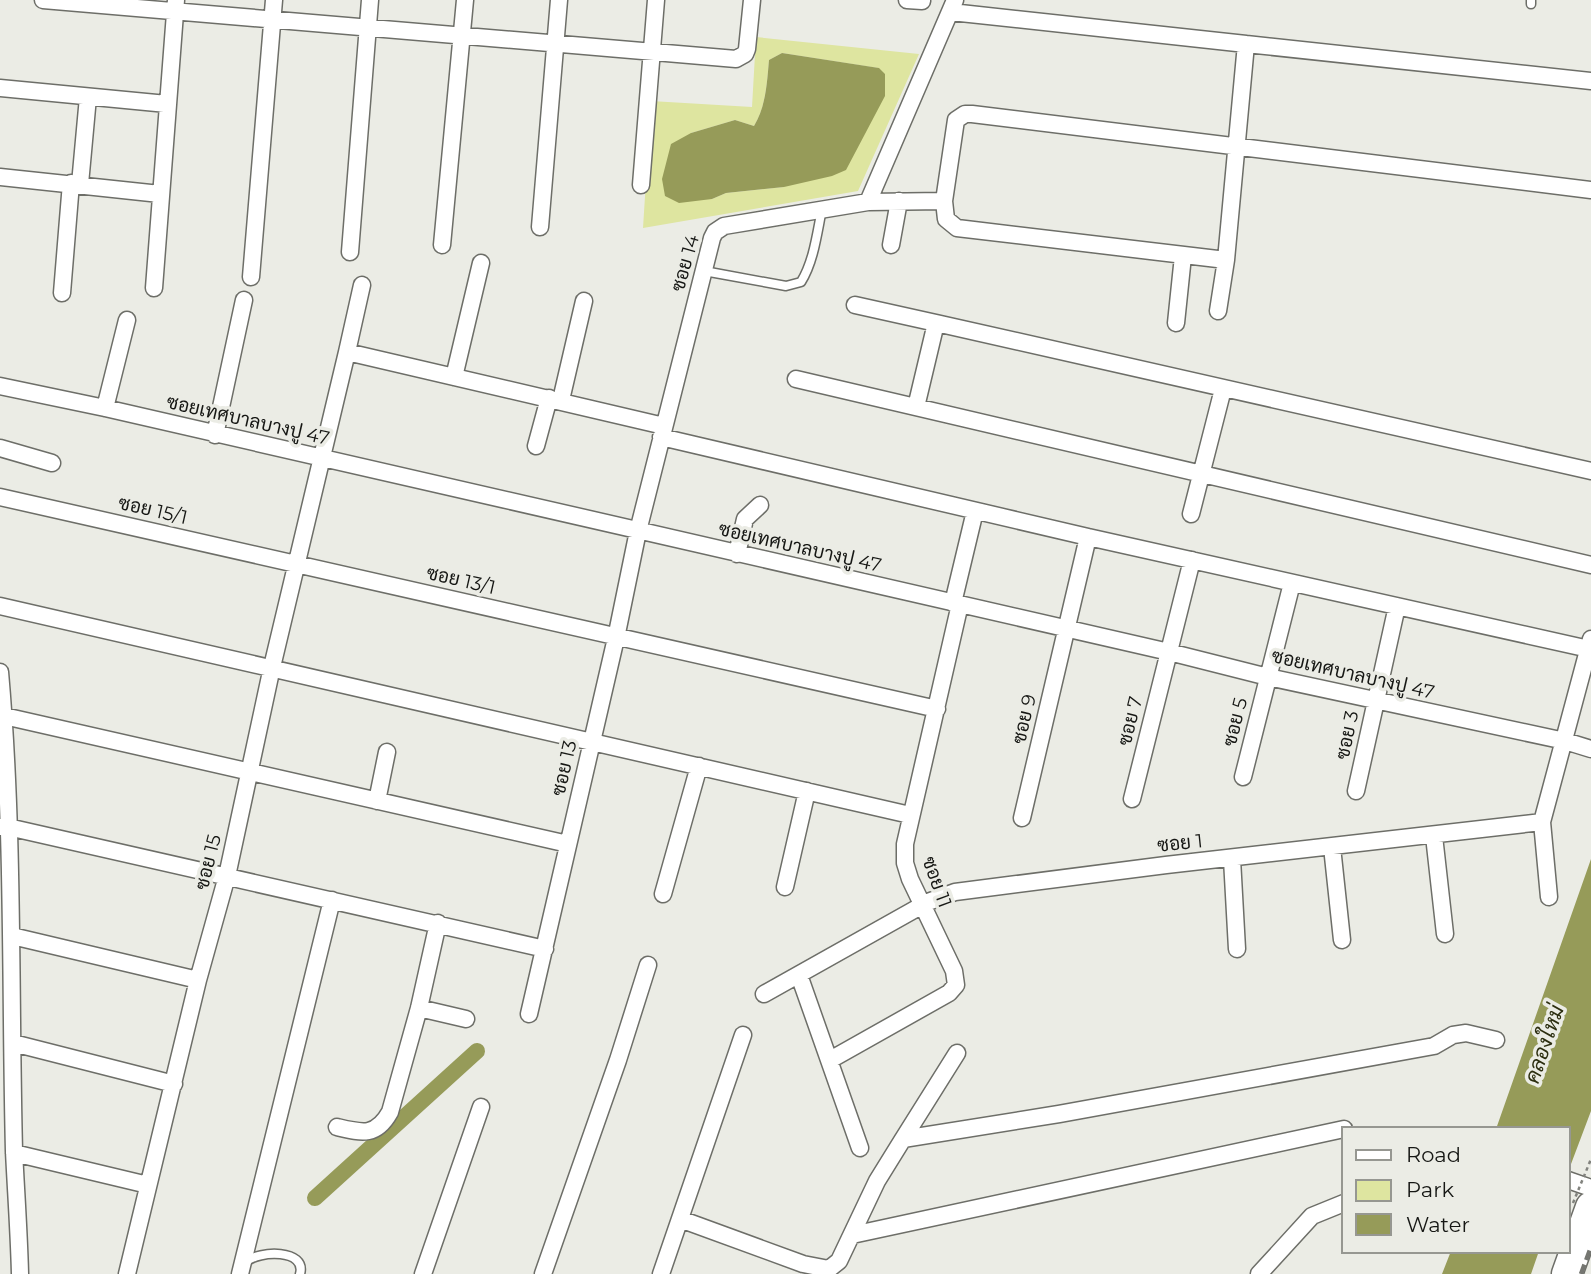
<svg xmlns="http://www.w3.org/2000/svg" width="1591" height="1274" font-family="Montserrat,Sarabun,sans-serif">
<style>
.green{fill:#dee5a0;fill-rule:evenodd}
.water{fill:#969b59}
.lines{fill:none;stroke-linecap:round;stroke-linejoin:round}
.canal{stroke:#969b59;stroke-width:16}
.lane-casing{stroke:#6d6e68;stroke-width:11}
.street-casing{stroke:#6d6e68;stroke-width:19}
.highway-casing{stroke:#6d6e68;stroke-width:33}
.path{stroke:#82837e;stroke-width:2.5;stroke-dasharray:3.5 3.5;stroke-linecap:butt}
.lane{stroke:#fff;stroke-width:8}
.street{stroke:#fff;stroke-width:16}
.highway{stroke:#fff;stroke-width:30}
.rail{stroke:#757671;stroke-width:4.5;stroke-dasharray:10 5;stroke-linecap:butt}
.path-bridge{stroke:#82837e;stroke-width:2.5;stroke-dasharray:3.5 3.5;stroke-linecap:butt}
.labels{text-anchor:middle;dominant-baseline:central;stroke-width:7;stroke-linejoin:round;paint-order:stroke}
.street-label{font-size:19px;fill:#161714;stroke:#ebece5}
.water-label{font-size:21px;font-style:italic;fill:#2c2e10;stroke:#ebece5}
</style>
<rect width="100%" height="100%" fill="#ebece5"/>
<path class="green" d="M756 37 919 54 858 191 643 228 651 101 752 107ZM782 53 878 68 784 187 726 193 712 199 691 133 735 120 754 126C766 106 767 83 769 60Z"/>
<path class="water" d="M782 53 879 68 885 74V96L846 170 832 176 784 187 726 193 712 199 679 203 665 196 662 179 671 144 691 133 735 120 754 126C766 106 767 83 769 60Z
M1591 859V1111L1568 1172V1129H1496Z
M1451 1251H1539L1531 1274H1442Z"/>
<g class="lines">
<path class="canal" d="M315 1198 477 1051"/>
<defs>
<path id="lane" d="M1531 4V0
M704 271 786 286 801 282C814 261 817 233 822 209
M246 1262C259 1250 307 1249 300 1274"/>
<path id="street" d="M43 0 736 59 745 54 747 49 752 0
M907 0 922 1
M951 12 1246 44
M1591 81 1246 44 1226 260 957 228 946 219 944 201 956 120 965 114H972L1591 190
M0 88 167 104
M0 177 160 194
M80 184 88 97
M641 185 656 0
M868 202 955 0
M540 227 559 0
M442 245 465 0
M891 245 899 201
M350 252 370 0
M251 277 274 0
M154 288 176 0
M62 293 71 183
M855 305 936 323
M1218 311 1226 260
M1176 323 1183 256
M347 352 362 285
M454 377 481 263
M796 379 1591 565
M0 386 105 408 1169 652 1268 677 1565 741 1591 749
M561 400 584 301
M916 407 936 323 1591 471
M105 408 127 320
M215 435 244 300
M661 437 1088 537 1589 649
M536 446 549 398
M0 448 52 463
M0 497 937 709
M1191 514 1223 389
M737 554 745 519 760 505
M953 603 975 511
M0 606 910 815
M0 672C14 831 10 992 14 1151 16 1192 19 1233 20 1274
M4 716 568 844
M1243 777 1292 583
M1356 791 1397 606
M1132 799 1192 560
M377 801 387 752
M1022 818 1088 537
M1542 822 1549 897
M1 827H8L545 949
M1434 836 1445 934
M1332 847 1342 940
M1232 859 1237 949
M785 887 807 791
M663 894 699 766
M12 936 198 980
M799 975 860 1148
M764 994 928 902 955 892 1166 865 1542 822 1591 639
M419 1008 466 1019
M529 1014 616 638 638 531 712 238 715 232 724 226 868 202 944 201
M13 1043 174 1084
M830 1060 949 993 956 985 954 971 910 879 905 863V844L960 604
M337 1127C362 1133 376 1137 390 1112L419 1008 438 923
M903 1139 957 1053
M14 1153 148 1185
M1568 1180 1591 1188
M680 1219 803 1264 829 1269 839 1261 877 1181 903 1139 1059 1114 1434 1046 1453 1035 1466 1033 1496 1040
M852 1235 1344 1129
M127 1274 198 980 227 876 272 667 347 352 664 426
M240 1274 332 900
M423 1274 481 1107
M543 1274 618 1060 648 965
M661 1274 743 1035
M1259 1274 1312 1216 1344 1203"/>
<path id="highway" d="M1567 1274 1591 1207"/>
</defs>
<use href="#lane" class="lane-casing"/>
<use href="#street" class="street-casing"/>
<use href="#highway" class="highway-casing"/>
<path class="path" d="M1589 1164 1591 1159"/>
<use href="#lane" class="lane"/>
<use href="#street" class="street"/>
<use href="#highway" class="highway"/>
<path class="rail" d="M1581 1274 1591 1247"/>
<path class="path-bridge" d="M1573 1203 1589 1164"/>
</g>
<g class="labels">
<g class="street-label">
<text transform="translate(685 263) rotate(-74)">ซอย 14</text>
<text transform="translate(248 420) rotate(13)">ซอยเทศบาลบางปู 47</text>
<text transform="translate(153 510) rotate(13)">ซอย 15/1</text>
<text transform="translate(800 547) rotate(13)">ซอยเทศบาลบางปู 47</text>
<text transform="translate(461 580) rotate(13)">ซอย 13/1</text>
<text transform="translate(1353 674) rotate(13)">ซอยเทศบาลบางปู 47</text>
<text transform="translate(1024 719) rotate(-77)">ซอย 9</text>
<text transform="translate(1130 721) rotate(-76)">ซอย 7</text>
<text transform="translate(1235 722) rotate(-76)">ซอย 5</text>
<text transform="translate(1347 735) rotate(-78)">ซอย 3</text>
<text transform="translate(564 768) rotate(-77)">ซอย 13</text>
<text transform="translate(1180 843) rotate(-6)">ซอย 1</text>
<text transform="translate(208 862) rotate(-76)">ซอย 15</text>
<text transform="translate(937 882) rotate(70)">ซอย 11</text>
</g>
<g class="water-label">
<text transform="translate(1544 1044) rotate(-71)">คลองใหม่</text>
</g>
</g>
<rect x="1342" y="1127" width="228" height="126" fill="#ebece5" stroke="#969791" stroke-width="2"/>
<rect x="1356" y="1150" width="35" height="10" fill="#ffffff" stroke="#969791" stroke-width="2"/>
<text x="1406" y="1162" font-size="21" fill="#161714">Road</text>
<rect x="1356" y="1180" width="35" height="21" fill="#dee5a0" stroke="#969791" stroke-width="2"/>
<text x="1406" y="1197" font-size="21" fill="#161714">Park</text>
<rect x="1356" y="1214" width="35" height="21" fill="#969b59" stroke="#969791" stroke-width="2"/>
<text x="1406" y="1232" font-size="21" fill="#161714">Water</text>
</svg>
